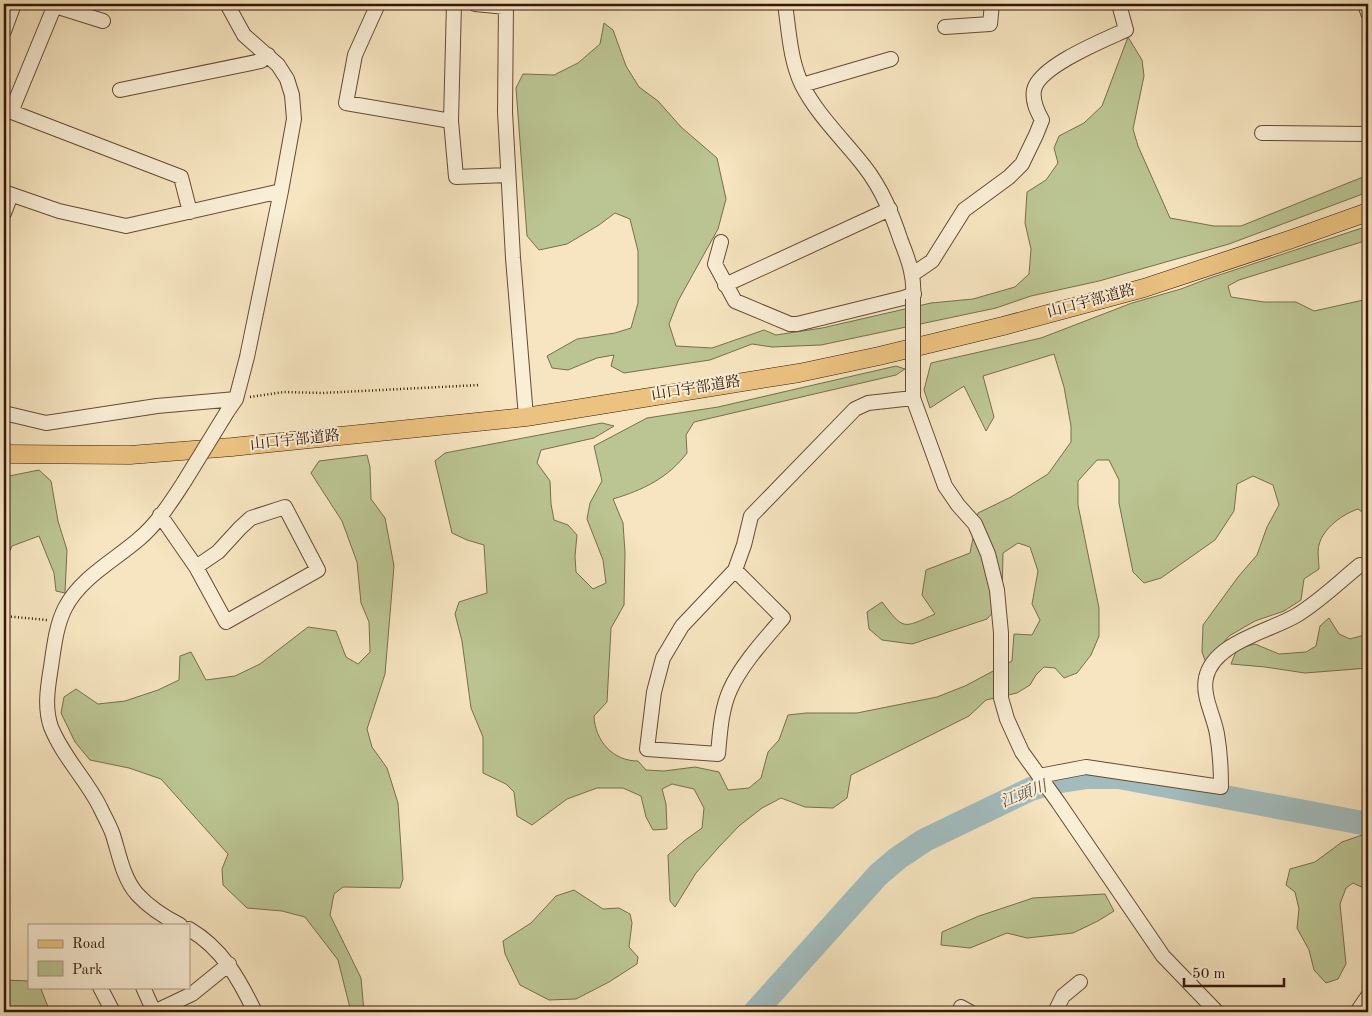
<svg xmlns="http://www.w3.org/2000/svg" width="1372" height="1016" font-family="'Old Standard TT','Noto Serif JP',serif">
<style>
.green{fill:#bbc593;stroke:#786e4c}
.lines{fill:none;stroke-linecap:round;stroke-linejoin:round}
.river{stroke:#a2bcbe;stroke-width:24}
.minor-casing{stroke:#664a34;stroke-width:16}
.major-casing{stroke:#361706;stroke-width:19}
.path{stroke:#361706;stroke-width:2.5;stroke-dasharray:1 2.5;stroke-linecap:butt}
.minor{stroke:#f9eed6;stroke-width:14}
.major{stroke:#ebc280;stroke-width:18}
.minor-bridge-casing{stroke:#664a34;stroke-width:16;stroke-linecap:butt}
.minor-bridge{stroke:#f9eed6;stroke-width:14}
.labels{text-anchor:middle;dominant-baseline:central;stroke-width:4;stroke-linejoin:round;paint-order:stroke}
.street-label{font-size:15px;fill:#361706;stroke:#f9eed6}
.water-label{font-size:16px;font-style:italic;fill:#5c5146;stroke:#f9eed6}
</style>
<rect width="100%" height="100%" fill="#f6e5c0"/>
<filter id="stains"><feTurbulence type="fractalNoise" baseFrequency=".004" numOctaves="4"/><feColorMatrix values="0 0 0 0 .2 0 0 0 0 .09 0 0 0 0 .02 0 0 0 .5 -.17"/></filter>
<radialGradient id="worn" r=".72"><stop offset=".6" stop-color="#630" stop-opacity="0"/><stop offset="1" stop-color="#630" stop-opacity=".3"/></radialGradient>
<path class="green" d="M604 23 613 30 626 66 639 87 658 101 681 127 717 158 726 199 718 229 678 301 669 324 676 346 712 348 764 330 776 335 822 328 931 303 973 299 1015 287 1029 274 1031 249 1025 223 1027 192 1046 180 1058 163 1054 148 1059 136 1084 123 1102 106 1128 37 1142 60 1144 76 1133 129 1138 146 1170 218 1214 226H1241L1368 175V192L1229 244 1099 281 1031 296 996 308 821 345 772 347 752 344 710 360 624 373 611 366 614 355 597 358 568 370 552 368 547 356 577 339 615 333 631 328 638 303V251L630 219 615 213 599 225 567 244 539 250 527 236 516 88 523 74 554 75 578 63 600 44Z
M1368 226V240L1239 280 1228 286 1231 297 1264 302H1296L1314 311 1368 299V516L1358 509C1343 514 1323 528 1319 545 1317 552 1319 562 1319 569L1304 579 1301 600 1284 611 1255 621 1229 636 1206 663 1202 652 1203 625 1238 577 1257 555 1267 527 1279 505 1273 485 1253 476 1237 484 1234 511 1215 540 1161 578 1144 583 1133 572 1119 503V480L1109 460H1097L1078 481V505L1099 608V636L1091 655 1077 673 1064 678 1055 668 1044 667 1036 675 1030 685 1017 693 986 700 969 716 851 775 847 798 833 808 805 807 781 798 762 808 739 826 718 848 696 873 675 907 670 901 668 855 684 841 702 828 704 808 694 789 672 784 662 789 666 804 667 829 653 830 646 817 641 796 623 788H597L567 799 532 825 517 816 514 792 506 784 483 773V737L471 708 462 641 455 614 459 602 487 593 484 545 467 540 452 533 435 461 445 453 602 423 614 426 594 438 541 450 537 463 550 481 551 504 554 520 568 525 577 535 575 556 576 572 593 589 606 583 603 560 587 519 590 503 602 481 594 446 647 418 718 407 896 366 905 369 896 375 694 422 686 435 687 453C668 478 643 490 613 499L623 523 625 553 624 605 611 628 607 702 594 716C595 741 613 761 638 761L646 770 664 771 695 767 719 772 728 790 749 788 761 778 768 752 779 740 788 715 806 713H857L937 697 965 686 1012 661 1014 634 1032 635 1040 620 1032 604 1038 571 1030 547 1018 543 1003 553 1002 602 987 619 912 644 882 640 869 629 867 612 882 602C904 630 902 629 935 614L922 595 926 570 970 553 978 513 1011 497 1048 474 1071 442V426L1064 387 1054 354 983 376 994 417 986 431 964 386 930 408 924 390 931 363 1041 338 1132 303 1181 289 1207 279Z
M367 455 370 467 371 499 385 518 394 566 385 674 367 729 372 747 387 768 398 803 403 879 400 888 343 887 334 894 330 915 361 978 364 1012H351L338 960 305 917 282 911 247 908 223 885 222 869 228 854 161 779 129 768 90 760 75 742 61 713 64 697 76 689 98 704 125 701 158 690 179 680 180 656 191 652 206 680 235 676 260 664 308 627 336 631 346 657 358 664 370 652 369 622 361 603 357 562 342 521 311 473 319 461Z
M39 470 51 481 58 521 67 550 65 593 56 591 54 573 39 536 12 546 4 564V477Z
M1329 618 1339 634 1350 639 1368 634V668L1305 673 1265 667 1231 664 1237 649 1255 644 1279 654 1306 652 1316 646 1320 626Z
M1368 833V890L1353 883 1346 888 1340 904 1346 964 1338 979 1326 983 1314 970 1309 950 1297 928 1299 909 1295 892 1286 885 1290 869 1315 862 1342 842Z
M574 890 603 909 619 908 630 914 632 923 629 947 638 957 637 964 609 982 576 999 549 1000 520 985 505 954 503 941 531 923 556 896Z
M1105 894 1114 911 1098 921 1073 933 1027 938 1007 933 970 948 941 945 942 932 979 916 1033 898Z
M4 980 28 981 29 987 41 989 50 1012H4Z"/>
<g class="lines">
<path class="river" d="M755 1012 878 875 898 858 925 840 1031 789 1055 782 1087 777H1119L1368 824"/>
<defs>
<path id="minor" d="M49 4 103 21
M378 4 355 55 346 103 451 121
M454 4 451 121 456 177 508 175
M475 4 506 7
M506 4 505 112 513 258 526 417
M785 4C789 31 790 60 802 85 818 116 843 139 864 166 882 189 892 214 901 241 909 261 915 278 913 299
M1365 4 1368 13
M945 27 990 24 992 4
M4 31 14 4
M802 85 891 59
M120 90 261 61 268 55
M4 109 181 177 190 212
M11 112 55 5
M1262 133 1368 134
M4 192 59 211 126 226 281 191
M4 213 11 195
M721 242 715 264 735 301 790 324H797L903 298 914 294
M913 274 932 261 964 210 1009 177 1022 164 1036 135 1042 120C1037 111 1032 101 1034 90 1039 66 1104 40 1126 30L1119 4
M725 285 890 209
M913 377V398L945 486 958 505 975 524 988 554 997 590 1001 633V698L1007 719 1022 752 1058 802 1163 956 1217 1012
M227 412 236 399 247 357 281 191 294 119 292 95 287 79 278 65 244 35 227 4
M4 413 46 423 157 406 236 399
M160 515 196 567 226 622 318 570 285 507 251 518 240 528 218 552 196 567
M735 570 783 618C765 639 741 665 730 690 721 710 720 733 718 754L647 749 654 692 663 658 682 626 735 570 744 545 751 516 855 409 868 403 913 398
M1039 776 1086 767 1221 787C1221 769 1220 751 1217 734 1214 716 1202 696 1206 678 1213 642 1271 631 1297 615 1320 601 1339 582 1360 565
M180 925C164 917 149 907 137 894 123 878 119 854 113 835 110 826 104 816 100 807 86 779 63 757 51 727 44 707 48 686 51 667 54 647 56 626 65 608 80 578 115 560 139 539 157 524 171 502 184 482
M189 929C222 948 239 979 255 1012
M100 987 113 1012
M143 987 154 1012
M961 1007 970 1012
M154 1012 192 994 229 964
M1055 1012 1063 996 1080 982
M1357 1012 1368 996"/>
<path id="major" d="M4 454 130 455 232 447 526 417 799 373 879 356 1003 326 1144 288 1292 239 1368 212"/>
</defs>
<use href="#minor" class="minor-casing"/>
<use href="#major" class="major-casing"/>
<path class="path" d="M250 397 284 392 322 393 480 385
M4 616 47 620"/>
<use href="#minor" class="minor"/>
<use href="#major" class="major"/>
<defs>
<path id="minor-bridge" d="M913 377V299
M184 482 227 412"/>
</defs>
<use href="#minor-bridge" class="minor-bridge-casing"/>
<use href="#minor-bridge" class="minor-bridge"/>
</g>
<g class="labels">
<g class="street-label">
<text transform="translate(1091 302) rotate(-15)">山口宇部道路</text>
<text transform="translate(696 389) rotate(-9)">山口宇部道路</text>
<text transform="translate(295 441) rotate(-6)">山口宇部道路</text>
</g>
<g class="water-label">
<text transform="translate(1024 795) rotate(-21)">江頭川</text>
</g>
</g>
<rect width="1372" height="1016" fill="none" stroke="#f6e5c0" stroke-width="20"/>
<rect x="5" y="5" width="1362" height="1006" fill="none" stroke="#361706" stroke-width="2.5"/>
<rect x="10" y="10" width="1352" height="996" fill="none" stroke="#361706"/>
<rect x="28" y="924" width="162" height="65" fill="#f9eed6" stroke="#ab9883"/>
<rect x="38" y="940" width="25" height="8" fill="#ebc280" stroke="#ab9883"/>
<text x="72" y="948" font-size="15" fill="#361706">Road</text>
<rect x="38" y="961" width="25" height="15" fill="#bbc593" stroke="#ab9883"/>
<text x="72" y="974" font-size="15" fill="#361706">Park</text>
<path d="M1184 978v8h100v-8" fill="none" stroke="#361706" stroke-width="2.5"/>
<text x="1192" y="978" font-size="15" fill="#361706" stroke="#f9eed6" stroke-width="4" paint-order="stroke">50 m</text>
<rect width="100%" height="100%" filter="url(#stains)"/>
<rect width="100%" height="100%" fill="url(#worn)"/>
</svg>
